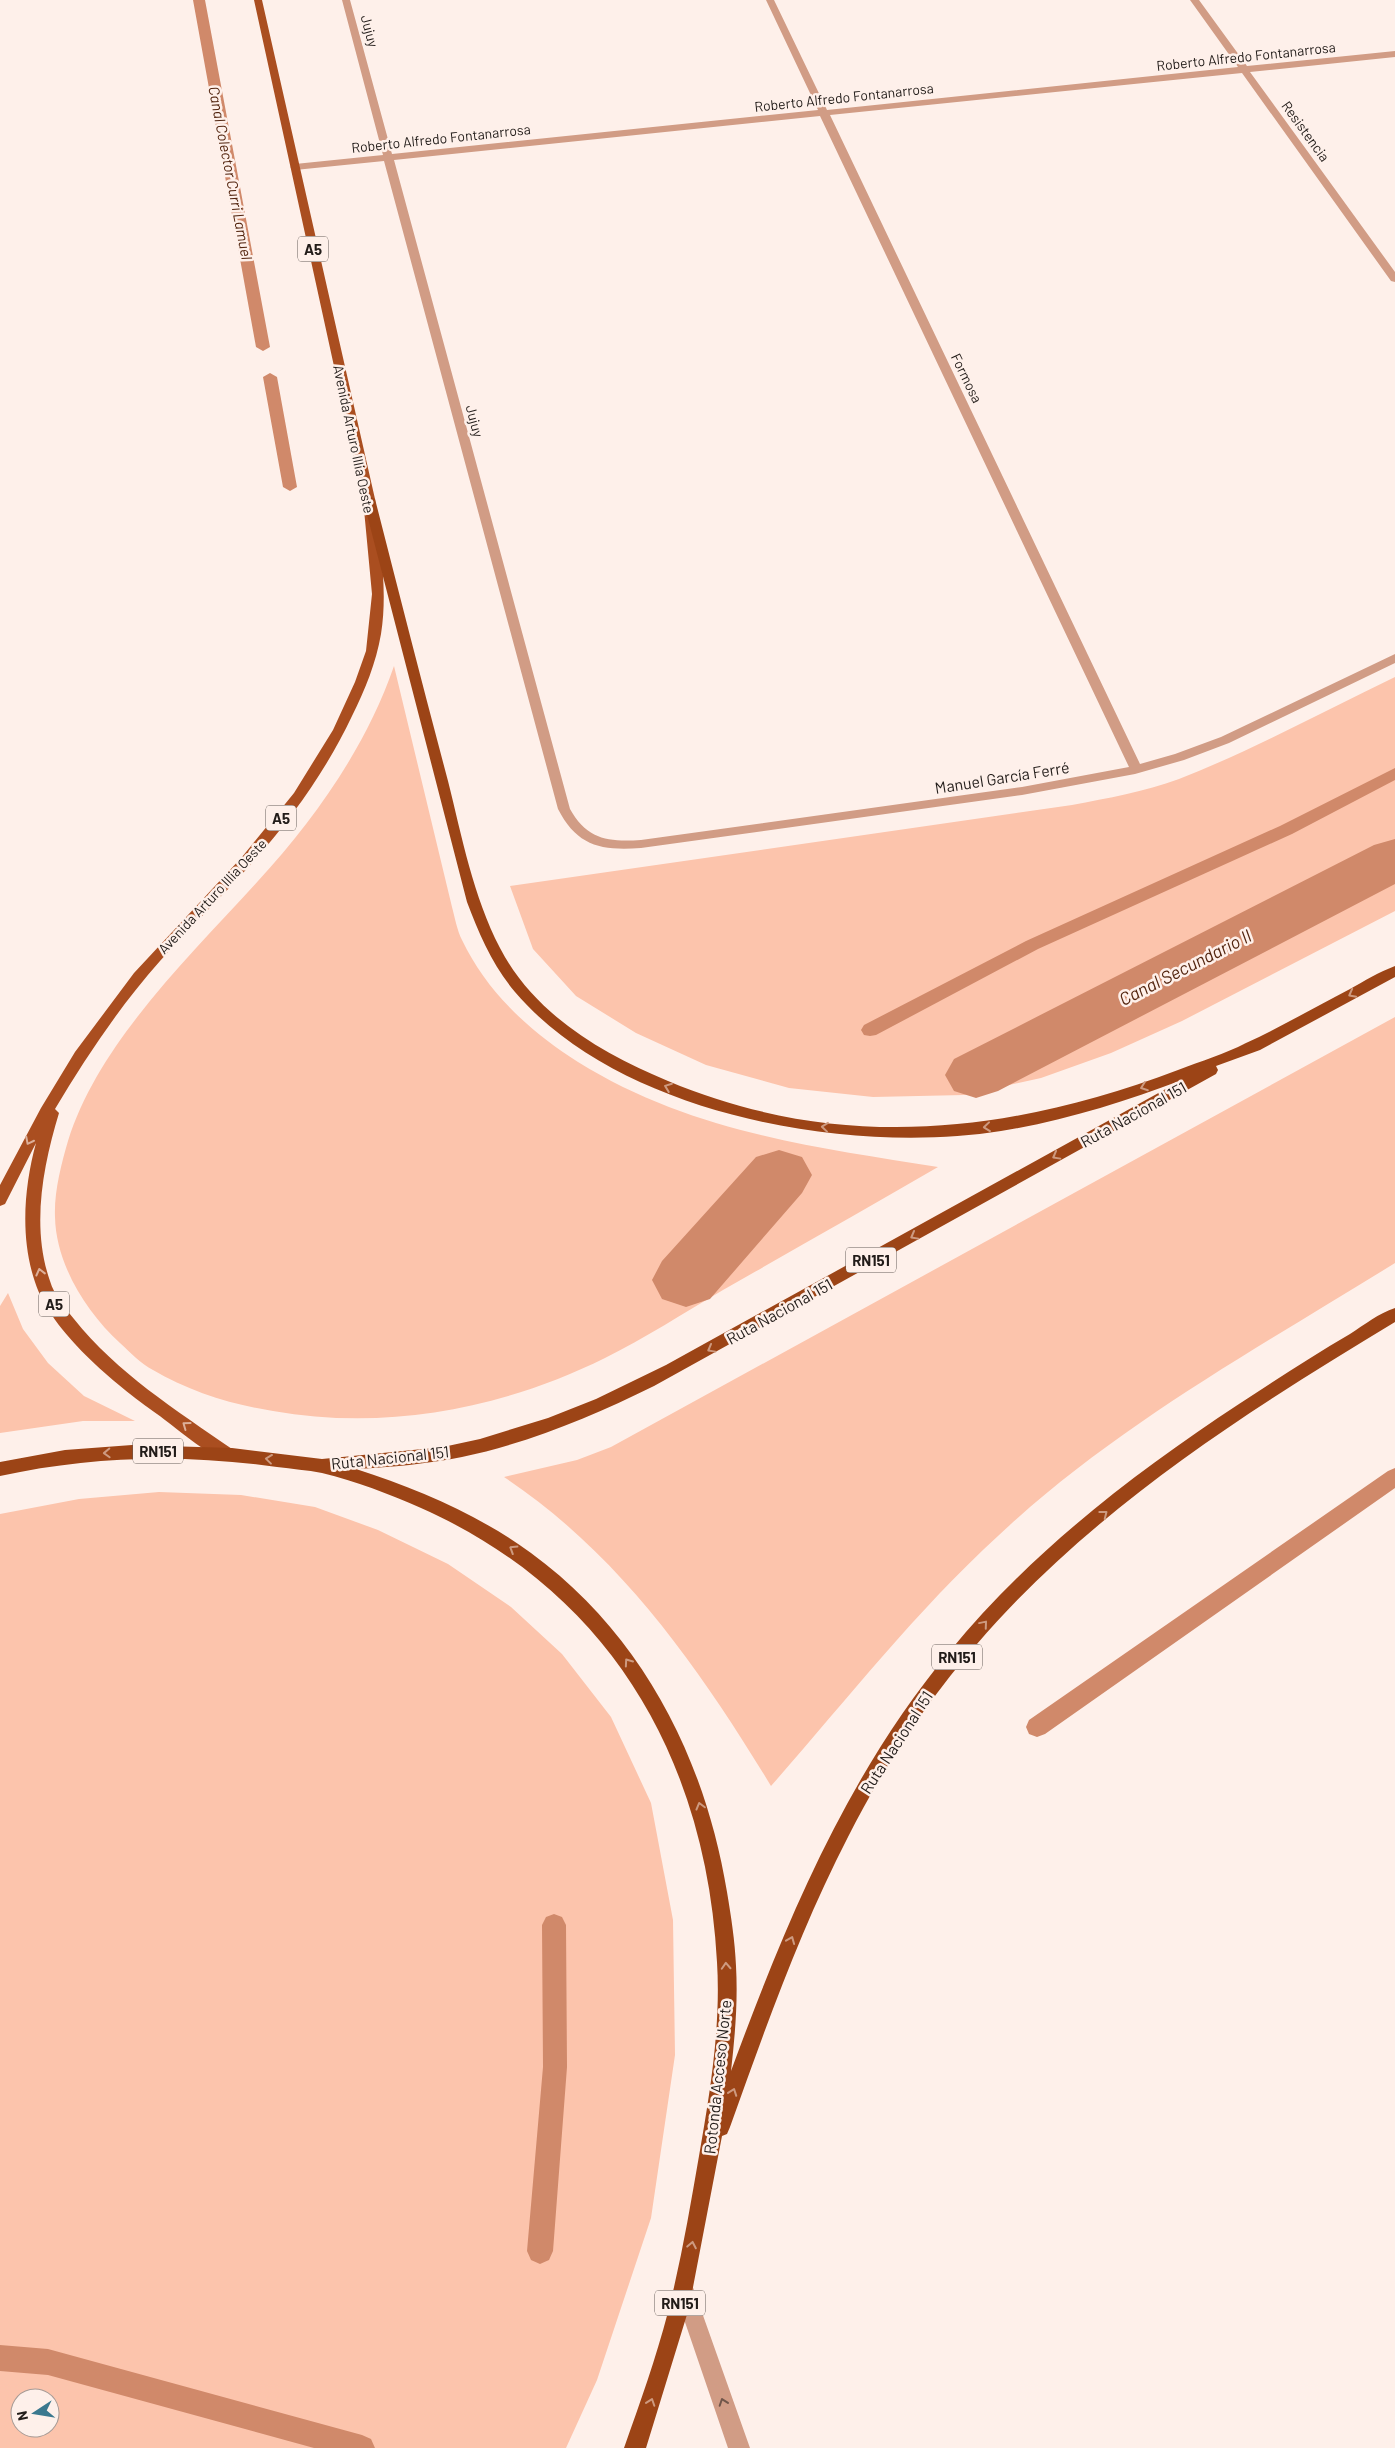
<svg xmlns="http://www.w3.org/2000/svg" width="1395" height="2448" font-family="Barlow,sans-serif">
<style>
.green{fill:#fcc4ac;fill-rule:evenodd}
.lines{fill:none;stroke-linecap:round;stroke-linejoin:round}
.stream{fill:#d0896a;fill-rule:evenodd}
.canal{fill:#d0896a;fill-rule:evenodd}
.minor{fill:#d19c85;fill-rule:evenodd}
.primary{fill:#aa4e20;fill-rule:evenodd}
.trunk{fill:#9c4416;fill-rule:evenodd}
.oneway{stroke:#cd9a80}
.oneway2{stroke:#dcaf99}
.oneway3{stroke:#71564a}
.labels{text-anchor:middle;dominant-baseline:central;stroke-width:5;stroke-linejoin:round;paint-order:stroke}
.far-street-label{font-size:14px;fill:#221c19;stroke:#fef0ea}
.far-water-label{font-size:15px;font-style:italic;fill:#53250f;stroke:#fef0ea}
.shield{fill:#fef0ea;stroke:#645c58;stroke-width:1}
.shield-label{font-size:15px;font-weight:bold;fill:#221c19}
.street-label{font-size:16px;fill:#221c19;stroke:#fef0ea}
.water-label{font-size:18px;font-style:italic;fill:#53250f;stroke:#fef0ea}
</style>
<rect width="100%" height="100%" fill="#fef0ea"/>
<path class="green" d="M394 666 452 907C455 918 457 930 462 940 487 992 529 1031 578 1062 689 1131 811 1147 938 1167 867 1208 795 1249 723 1290 684 1313 645 1338 605 1358 502 1409 386 1431 273 1411 233 1405 188 1391 153 1370 141 1364 130 1352 120 1343 86 1312 56 1264 55 1217 54 1192 61 1165 68 1141 99 1042 190 956 258 881 315 819 366 747 394 666Z
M1395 677V911L1182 1021 1111 1053 1041 1078 964 1095 873 1097 789 1088 706 1065 636 1033 576 996 533 949 510 886 1072 805C1108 798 1144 792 1179 779 1253 750 1324 711 1395 677Z
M1395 1017V1263C1260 1347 1115 1426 998 1536 915 1612 845 1702 771 1786 700 1669 620 1554 504 1477L577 1460 611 1447Z
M8 1293 23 1329 48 1363 84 1396 135 1421H83L0 1433V1306Z
M159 1492 241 1495 315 1507 378 1530 448 1564 511 1607 562 1654 611 1717 651 1803 673 1920 675 2055 651 2218 597 2380 566 2448H0V1514L79 1499ZM20 2398H50V2428H20Z"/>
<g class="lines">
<path class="stream" d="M193 0H205L270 347 263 351 256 347Z
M270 373 277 377 297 487 290 491 283 487 263 377Z
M1395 768V780L1292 834 1038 949 876 1035 870 1036 864 1035 861 1030 864 1025 1026 941 1280 826Z
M1395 1468V1488L1045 1734 1037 1737 1029 1734 1026 1727 1029 1720 1388 1471Z
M554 1914 562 1917 566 1925 567 2067 553 2251 549 2260 540 2264 531 2260 527 2251 543 2067 542 1925 546 1917Z
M0 2345 48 2349 362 2435 371 2439 375 2448H314L48 2375 0 2371Z"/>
<path class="canal" d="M1395 839V884L998 1091 976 1098 954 1091 945 1075 954 1059 1374 845Z
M779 1150 802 1157 812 1175 802 1193 710 1299 686 1307 662 1299 652 1280 662 1261 756 1157Z"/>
<path class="minor" d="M342 0H350L392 154 818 110 766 0H774L827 110 1238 67 1190 0H1199L1247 66 1395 51V57L1250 72 1395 272V282L1391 281 1242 73 830 115 1140 764 1175 754 1221 737 1395 654V663L1229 743 1184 760 1135 774 1022 795 641 848C601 851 577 846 558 809L384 161 295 170 290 167 295 164 383 155ZM820 116 1129 767 1022 787 641 840C609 842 587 840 570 809L394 160Z
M684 2280 691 2283 694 2290 750 2448H728L674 2290 677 2283Z"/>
<path class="primary" d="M254 0H262L375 499C380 543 388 590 381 634 376 663 365 690 352 716 327 769 292 818 253 862 223 896 190 927 160 961 120 1006 86 1057 55 1109L59 1113C43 1166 31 1227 50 1281 54 1295 65 1308 74 1319 117 1373 176 1410 232 1449L234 1454 232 1459 226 1461C206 1454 175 1427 157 1414 115 1384 51 1332 35 1282 20 1238 24 1187 36 1143L5 1204 0 1206V1185L41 1108 75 1052 134 973 242 857 294 793 333 730 355 682 366 651 372 594 363 499Z"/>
<path class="trunk" d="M369 496 375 499C399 593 423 687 448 781 462 837 473 896 500 948 534 1014 601 1053 668 1081 840 1153 1008 1134 1178 1070 1201 1061 1225 1054 1246 1043 1281 1027 1315 1007 1350 989 1364 981 1379 972 1395 966V977L1260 1050 1216 1066 1218 1070 1216 1074 654 1386C593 1416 529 1443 462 1457 427 1464 392 1467 356 1469 418 1489 479 1515 531 1553 643 1635 705 1759 727 1892 731 1916 735 1941 736 1966 738 2001 735 2036 731 2071 786 1922 847 1774 950 1651 1030 1553 1134 1473 1239 1404 1276 1380 1312 1356 1350 1334 1364 1325 1379 1313 1395 1308V1322C1246 1412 1092 1510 977 1644 926 1702 883 1768 848 1837 800 1930 765 2029 730 2127L727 2134 722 2136 689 2308 646 2448H624C640 2403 656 2358 668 2312 681 2261 690 2208 699 2156 710 2093 721 2026 717 1962 706 1759 610 1592 421 1508 389 1494 356 1481 322 1473 307 1470 292 1469 277 1467 184 1454 92 1456 0 1476V1462L65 1450 132 1445 232 1448 322 1459 443 1447 480 1439 548 1418 596 1399 666 1365 1182 1080C1123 1102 1064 1121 1001 1131 848 1155 620 1115 515 992 493 966 479 934 467 902L363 499Z"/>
</g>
<defs><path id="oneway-chevron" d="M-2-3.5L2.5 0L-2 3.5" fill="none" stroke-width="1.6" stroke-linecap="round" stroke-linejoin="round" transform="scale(1.25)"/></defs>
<g class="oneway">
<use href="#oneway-chevron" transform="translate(1352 994) rotate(152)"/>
<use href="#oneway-chevron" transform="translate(668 1087) rotate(-159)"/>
<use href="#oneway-chevron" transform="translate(1144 1087) rotate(160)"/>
<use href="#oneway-chevron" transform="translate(825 1127) rotate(-174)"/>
<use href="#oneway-chevron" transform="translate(987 1127) rotate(174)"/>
<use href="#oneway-chevron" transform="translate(1056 1156) rotate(151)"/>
<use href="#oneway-chevron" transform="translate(914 1236) rotate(151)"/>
<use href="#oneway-chevron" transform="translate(711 1349) rotate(151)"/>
<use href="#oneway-chevron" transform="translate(107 1453) rotate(178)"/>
<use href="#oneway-chevron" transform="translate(269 1459) rotate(-173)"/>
<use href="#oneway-chevron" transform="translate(1104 1514) rotate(-38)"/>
<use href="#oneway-chevron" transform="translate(513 1549) rotate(-148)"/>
<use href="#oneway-chevron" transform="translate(984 1624) rotate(-50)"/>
<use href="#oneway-chevron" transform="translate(628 1662) rotate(-125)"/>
<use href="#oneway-chevron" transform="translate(700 1806) rotate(-105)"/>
<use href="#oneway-chevron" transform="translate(791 1940) rotate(-68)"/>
<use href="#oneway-chevron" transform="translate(726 1966) rotate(-93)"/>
<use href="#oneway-chevron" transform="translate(733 2092) rotate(-70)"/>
<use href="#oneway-chevron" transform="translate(692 2245) rotate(-79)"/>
<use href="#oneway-chevron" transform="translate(651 2402) rotate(-71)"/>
</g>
<g class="oneway2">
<use href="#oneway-chevron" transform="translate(29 1141) rotate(117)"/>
<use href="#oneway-chevron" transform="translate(40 1272) rotate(-104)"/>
<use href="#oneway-chevron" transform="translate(186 1425) rotate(-144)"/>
</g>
<use class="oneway3" href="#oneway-chevron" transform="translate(723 2402) rotate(-109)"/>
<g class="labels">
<g class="far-street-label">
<text transform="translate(370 31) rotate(75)">Jujuy</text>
<text transform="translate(1246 56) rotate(-6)">Roberto Alfredo Fontanarrosa</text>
<text transform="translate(844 97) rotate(-6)">Roberto Alfredo Fontanarrosa</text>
<text transform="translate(1306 131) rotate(54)">Resistencia</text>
<text transform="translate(441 138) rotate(-6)">Roberto Alfredo Fontanarrosa</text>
<text transform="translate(967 378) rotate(64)">Formosa</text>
<text transform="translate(475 421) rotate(75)">Jujuy</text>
<text transform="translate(354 439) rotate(78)">Avenida Arturo Illia Oeste</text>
<text transform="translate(212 896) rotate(-47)">Avenida Arturo Illia Oeste</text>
</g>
<g class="far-water-label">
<text transform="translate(231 173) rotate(79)">Canal Colector Curri Lamuel</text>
</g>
<g class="shield">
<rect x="298" y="236.5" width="30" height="25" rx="4"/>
<rect x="266" y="805.5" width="30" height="25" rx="4"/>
<rect x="846" y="1247.5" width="50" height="25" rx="4"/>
<rect x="39" y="1291.5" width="30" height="25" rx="4"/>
<rect x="133" y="1438.5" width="50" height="25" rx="4"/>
<rect x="932" y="1644.5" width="50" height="25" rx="4"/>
<rect x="655" y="2290.5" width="50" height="25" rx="4"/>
</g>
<g class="shield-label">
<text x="313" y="249">A5</text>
<text x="281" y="818">A5</text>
<text x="871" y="1260">RN151</text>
<text x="54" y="1304">A5</text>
<text x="158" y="1451">RN151</text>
<text x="957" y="1657">RN151</text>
<text x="680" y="2303">RN151</text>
</g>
<g class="street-label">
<text transform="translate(1002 777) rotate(-9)">Manuel García Ferré</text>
<text transform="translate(1133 1114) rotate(-29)">Ruta Nacional 151</text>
<text transform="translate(779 1311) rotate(-29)">Ruta Nacional 151</text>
<text transform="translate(390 1457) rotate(-6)">Ruta Nacional 151</text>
<text transform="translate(896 1742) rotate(-57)">Ruta Nacional 151</text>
<text transform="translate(717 2077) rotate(-84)">Rotonda Acceso Norte</text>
</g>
<g class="water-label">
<text transform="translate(1185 967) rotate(-27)">Canal Secundario II</text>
</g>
</g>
<g transform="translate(35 2413) rotate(258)"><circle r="24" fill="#fef0ea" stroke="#a69b96"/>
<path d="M0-4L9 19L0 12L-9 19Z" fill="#3b788e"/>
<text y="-8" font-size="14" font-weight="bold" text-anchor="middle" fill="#221c19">N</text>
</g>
</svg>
